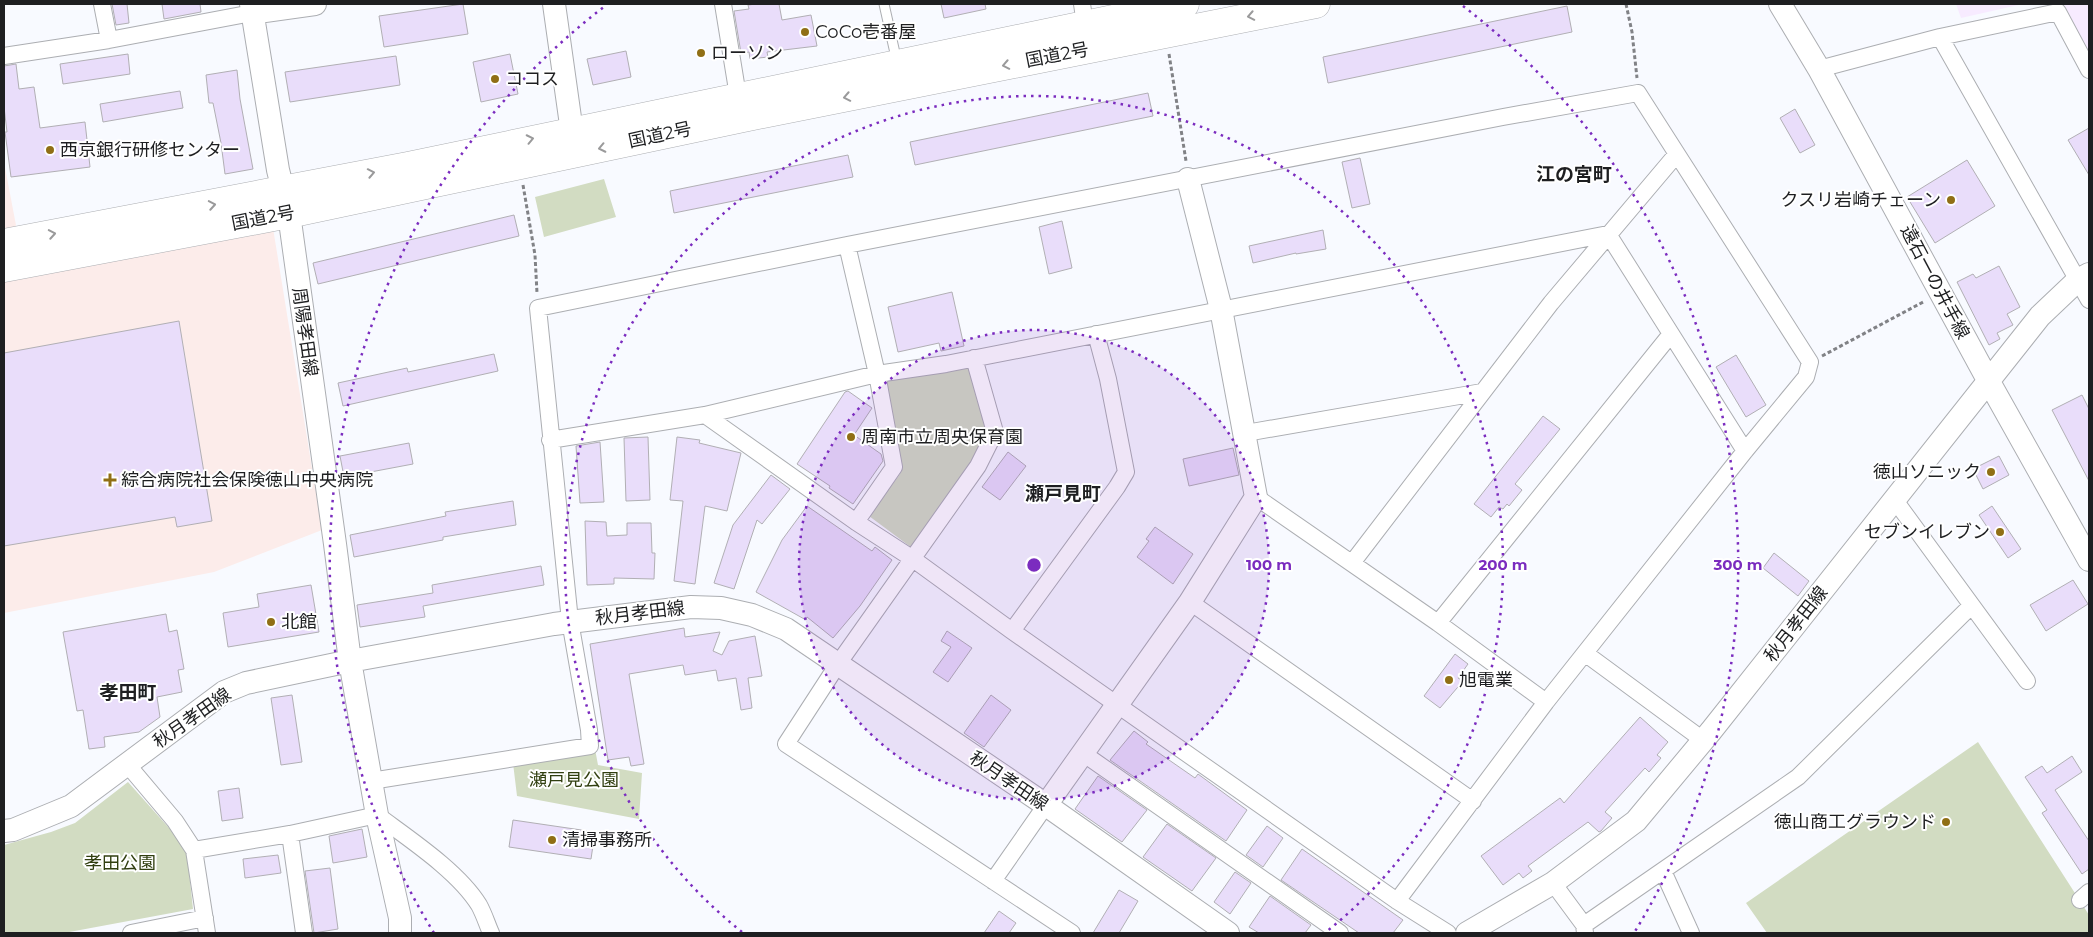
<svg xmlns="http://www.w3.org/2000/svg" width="2093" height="937" font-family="Montserrat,'Noto Sans JP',sans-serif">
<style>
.education{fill:#f7ebff}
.medical{fill:#fcecea}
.green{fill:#d2dcc2}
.building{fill:#e9ddfa;stroke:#b1afb4}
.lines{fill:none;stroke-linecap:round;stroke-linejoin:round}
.lane-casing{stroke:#acaeb2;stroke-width:11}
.street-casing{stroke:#acaeb2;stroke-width:18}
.secondary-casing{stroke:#acaeb2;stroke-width:24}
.highway-casing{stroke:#acaeb2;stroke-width:29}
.path{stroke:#818286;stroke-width:3;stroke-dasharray:4 2.5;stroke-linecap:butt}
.lane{stroke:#fff;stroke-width:9}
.street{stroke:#fff;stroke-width:16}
.secondary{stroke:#fff;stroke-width:22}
.highway{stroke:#fff;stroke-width:28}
.oneway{stroke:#9a9a9b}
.ring{fill:none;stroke:#7b2cbf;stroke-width:2.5;stroke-dasharray:2.5 5}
.poi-dot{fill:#906f15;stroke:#fff;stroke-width:2}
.labels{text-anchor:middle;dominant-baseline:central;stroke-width:4;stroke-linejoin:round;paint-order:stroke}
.poi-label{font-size:18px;fill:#1e1f21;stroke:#fff;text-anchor:start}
.street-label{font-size:18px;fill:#1e1f21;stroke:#fff}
.park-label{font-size:18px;fill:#313f10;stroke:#fff}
.neighbourhood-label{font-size:19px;font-weight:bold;fill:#1e1f21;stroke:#fff}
.centre{fill:#7b2cbf;stroke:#fff;stroke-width:2.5}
.ring-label{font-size:15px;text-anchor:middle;font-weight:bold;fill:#7b2cbf;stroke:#fff;stroke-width:4;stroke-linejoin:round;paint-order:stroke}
</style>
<rect width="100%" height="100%" fill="#f8faff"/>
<path class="education" d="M1956 4H2023L1961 18Z
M2064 4H2089V54Z"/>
<path class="medical" d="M4 162 26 278 273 228 322 530 214 572 4 613Z"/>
<path class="green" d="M604 179 616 217 544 237 535 197Z
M971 368 988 430 978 454 912 548 869 516 900 474 901 462 886 380Z
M1978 742 2089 915V933H1767L1746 903Z
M595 749 598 765 642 773 639 819 517 796 513 763Z
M128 782 178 838 187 853 193 909 64 933H4V845L51 832 75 823Z"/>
<path class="building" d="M112 4H127L129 23 116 25Z
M162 4H200L201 12 164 19Z
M463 4 468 34 384 47 379 16Z
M756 4H779L782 20 811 15 817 46 767 52 768 57 750 59 749 52 741 53 734 11 749 9 748 5Z
M941 4H985L986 9 944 18Z
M1567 6 1572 32 1328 83 1323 57Z
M626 51 631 77 593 85 587 59Z
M128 54 130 74 63 84 60 64Z
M510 54 518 94 481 102 473 62Z
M396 56 400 85 290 102 285 72Z
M16 64 19 89 34 87 40 128 85 122 90 167 11 177 5 132H7L4 107V66Z
M237 70 240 99 253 169 225 174 221 143 213 103H209L206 75Z
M180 91 183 108 103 122 100 104Z
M1148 93 1153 116 915 165 910 142Z
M1795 109 1815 145 1800 153 1780 118Z
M2089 128V175L2068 140Z
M848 155 853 177 674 213 670 191Z
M1360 158 1370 204 1352 208 1342 162Z
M1967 160 1995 206 1935 243 1907 197Z
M514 215 519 236 318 284 313 263Z
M1062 221 1072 268 1049 274 1039 227Z
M1323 230 1326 249 1296 254V253L1253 263 1249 246Z
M1999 266 2020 307 2007 314 2013 325 1997 333 2000 339 1989 345 1957 282 1973 274 1976 278Z
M952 292 964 346 941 351 939 343 898 352 888 307Z
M179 321 212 521 177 527 175 517 4 546V353Z
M494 354 498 371 343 406 338 383 407 368 408 372Z
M1736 355 1766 405 1746 417 1716 367Z
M848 391 872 408 854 435 881 454 883 461 853 504 829 488 830 486 797 464 845 392Z
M2082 395 2089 409V481L2052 410Z
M1543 416 1560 429 1515 484 1522 490 1509 506 1507 504 1503 509 1499 507 1491 517 1474 504Z
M648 437 650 500 626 501 624 438Z
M677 437 700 440 699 443 741 453 727 511 705 506 695 584 674 581 683 501 670 500Z
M600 442 604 502 580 503 576 446Z
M409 443 413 464 344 477 340 456Z
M1233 448 1239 475 1189 486 1183 459Z
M1008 452 1026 466 1000 500 982 487Z
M1999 456 2009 475 1983 489 1973 469Z
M771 475 790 489 762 524 757 520 734 589 714 583 733 525Z
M513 501 516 525 443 537V540L354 557 350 535 446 516 445 512Z
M807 506 872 551 875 547 892 560 860 606 833 638 807 617 806 620 756 592 782 540Z
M1992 506 2021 549 2008 558 1979 515Z
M585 521 606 522 607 536 627 535V523H651L652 553H655L654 579 614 578V584L587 585Z
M1155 527 1193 554 1173 584 1137 557 1149 541 1146 539Z
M1774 553 1809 581 1798 596 1763 568Z
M541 566 544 585 423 606 425 617 360 627 357 605 433 593 432 585Z
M2073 580 2088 604 2046 631 2030 605Z
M311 585 319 632 228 647 223 613 259 607 257 594Z
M166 614 169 632 177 630 184 669 178 670 182 692 157 697 160 717 139 732 104 737 105 747 89 749 83 710 77 711 63 632Z
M684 628 685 637 720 632 713 651 722 655 729 641 755 636 762 676 748 678 752 708 741 710 736 678 718 681 716 670 685 675 683 665 629 674 644 764 631 766 629 757 608 760 590 644Z
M947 631 972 648 948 682 933 672 951 647 941 641Z
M1455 654 1468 664 1458 678 1463 681 1440 708 1424 696Z
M292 695 302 762 281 765 271 698Z
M991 695 1011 710 984 747 964 733Z
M1640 717 1668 742 1657 755 1661 758 1649 772 1645 768 1605 812 1612 818 1601 831 1599 832 1588 822 1528 866 1532 871 1523 878 1519 873 1503 885 1481 856 1560 798 1564 803Z
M1134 731 1148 742 1146 744 1195 778 1198 774 1247 810 1226 841 1110 760Z
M2072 756 2082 772 2055 790 2089 841V869L2082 874 2042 813 2047 810 2025 777 2042 766 2047 773Z
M1098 776 1147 810 1122 842 1075 809Z
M239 788 243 818 222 821 218 791Z
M513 820 595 832 591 859 509 847Z
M1167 824 1216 858 1192 891 1143 857Z
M1267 826 1283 838 1263 867 1246 855Z
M362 829 367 857 333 863 329 836Z
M1302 849 1403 920 1393 933H1359L1281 880Z
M278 855 281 873 245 878 243 859Z
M330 868 338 929 314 933 305 871Z
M1235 872 1251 883 1230 914 1214 902Z
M1119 890 1138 901 1119 933H1093Z
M1270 896 1311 925 1305 933H1259L1249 927Z
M999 911 1016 923 1009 933H984Z"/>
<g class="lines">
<defs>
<path id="lane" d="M884 4 897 62"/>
<path id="street" d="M102 4 109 40
M723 4 738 96
M1082 4 1085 24
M1940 37 2089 300
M4 56 109 40 252 13
M1819 69 1940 37 2058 12 2089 70
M1608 234 1745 451
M847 245 877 374 894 467 856 522
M974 358 995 432 978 466 838 664 786 744 1072 933
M705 415 856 522 913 559 1012 631 1397 901 1448 933
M1246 433 1482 392
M550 440 705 415 877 374 946 364 1608 234
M1256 497 1438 623 1546 702
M1894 499 2027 681
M1352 563 1551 303 1676 155
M1190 602 1473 801
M1438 623 1671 334
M1012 631 1117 487 1126 472 1108 379 1096 334
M1586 654 1703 740
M1084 754 1340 933
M127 764 175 821 194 850 207 933
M371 781 590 746 589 730 570 621 538 308 847 245 1503 117 1638 93 1810 362 1806 377 1745 451 1546 702 1397 901
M290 834 304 933
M194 850 290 834 377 815C409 839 458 871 479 905 484 914 487 924 491 933
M1663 871 1691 933
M993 881 1046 805
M1553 883 1584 925 1585 933
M2080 900 2089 892
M1584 925 1798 777 1971 606
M131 933 205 918"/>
<path id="secondary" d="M251 4 278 170 289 214 335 544 350 661 377 815 400 918V933
M554 4 572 132
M1780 4 1819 69 1988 380 2089 560
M252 13 315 4
M1046 805 1190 602 1256 497 1221 309 1188 179
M4 831 13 830 71 806 224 692 246 683 350 661 554 624 691 607 721 608 752 615 786 629 1046 805 1228 933
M1467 933 1553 883 1636 821 1711 731 2040 316 2078 280 2089 274"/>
<path id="highway" d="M4 243 408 166 1185 4
M4 268 289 214 743 118 1316 4"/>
</defs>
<use href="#lane" class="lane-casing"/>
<use href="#street" class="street-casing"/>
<use href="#secondary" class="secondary-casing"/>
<use href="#highway" class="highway-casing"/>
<path class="path" d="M1626 4 1632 32 1637 78
M1169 54 1186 161
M523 185 535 255 537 293
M1822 356 1925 301"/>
<use href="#lane" class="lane"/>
<use href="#street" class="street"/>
<use href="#secondary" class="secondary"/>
<use href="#highway" class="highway"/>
</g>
<defs><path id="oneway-chevron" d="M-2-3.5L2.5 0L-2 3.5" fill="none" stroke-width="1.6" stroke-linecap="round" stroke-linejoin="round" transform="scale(1.25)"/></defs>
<g class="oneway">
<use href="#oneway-chevron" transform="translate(1251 16) rotate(169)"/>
<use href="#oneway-chevron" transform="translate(1006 65) rotate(169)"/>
<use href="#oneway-chevron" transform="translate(847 97) rotate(169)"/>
<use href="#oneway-chevron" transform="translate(530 139) rotate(-12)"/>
<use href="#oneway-chevron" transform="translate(602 148) rotate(168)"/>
<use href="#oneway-chevron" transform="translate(371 173) rotate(-11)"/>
<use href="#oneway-chevron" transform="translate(212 205) rotate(-10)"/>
<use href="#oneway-chevron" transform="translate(52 234) rotate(-10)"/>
</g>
<circle cx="1034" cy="565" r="235" fill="#7b2cbf" fill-opacity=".12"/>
<g class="ring">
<circle cx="1034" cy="565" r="235"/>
<path d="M742 932A469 469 0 1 1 1326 932"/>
<path d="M434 933A704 704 0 0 1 605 6M1463 6A704 704 0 0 1 1634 933"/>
</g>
<g class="poi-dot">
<circle cx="805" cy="32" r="5"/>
<circle cx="701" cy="53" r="5"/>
<circle cx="495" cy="79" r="5"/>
<circle cx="50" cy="150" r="5"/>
<circle cx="1951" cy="200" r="5"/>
<circle cx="851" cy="437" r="5"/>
<circle cx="1991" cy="472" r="5"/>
<path d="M107.5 472.5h5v5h5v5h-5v5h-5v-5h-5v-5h5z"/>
<circle cx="2000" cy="532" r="5"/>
<circle cx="271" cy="622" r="5"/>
<circle cx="1449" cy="680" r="5"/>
<circle cx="1946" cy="822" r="5"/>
<circle cx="552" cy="840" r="5"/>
</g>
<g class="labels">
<g class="poi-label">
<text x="815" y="32">CoCo壱番屋</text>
<text x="711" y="53">ローソン</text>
<text x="505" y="79">ココス</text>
<text x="60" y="150">西京銀行研修センター</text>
<text x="1941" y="200" text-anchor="end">クスリ岩崎チェーン</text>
<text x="861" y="437">周南市立周央保育園</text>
<text x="1981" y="472" text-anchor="end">徳山ソニック</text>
<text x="121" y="480">綜合病院社会保険徳山中央病院</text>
<text x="1990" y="532" text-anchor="end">セブンイレブン</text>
<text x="281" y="622">北館</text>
<text x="1459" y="680">旭電業</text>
<text x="1936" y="822" text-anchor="end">徳山商工グラウンド</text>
<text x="562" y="840">清掃事務所</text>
</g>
<g class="street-label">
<text transform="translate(1057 55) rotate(-11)">国道2号</text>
<text transform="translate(660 135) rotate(-12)">国道2号</text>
<text transform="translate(263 218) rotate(-11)">国道2号</text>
<text transform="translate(1935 282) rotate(62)">遠石一の井手線</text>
<text transform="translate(305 332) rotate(82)">周陽孝田線</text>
<text transform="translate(640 613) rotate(-7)">秋月孝田線</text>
<text transform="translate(1796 624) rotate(-52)">秋月孝田線</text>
<text transform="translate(192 718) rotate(-35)">秋月孝田線</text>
<text transform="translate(1009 781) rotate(34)">秋月孝田線</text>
</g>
<g class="park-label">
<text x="574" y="780">瀬戸見公園</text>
<text x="120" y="863">孝田公園</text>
</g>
<g class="neighbourhood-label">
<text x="1574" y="174">江の宮町</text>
<text x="1063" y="493">瀬戸見町</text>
<text x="128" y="692">孝田町</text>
</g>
</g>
<circle cx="1034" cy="565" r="8" class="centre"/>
<g class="ring-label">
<text x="1269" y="570">100 m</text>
<text x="1503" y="570">200 m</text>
<text x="1738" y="570">300 m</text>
</g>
<rect width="2093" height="937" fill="none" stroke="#1e1f21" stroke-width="10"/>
</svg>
